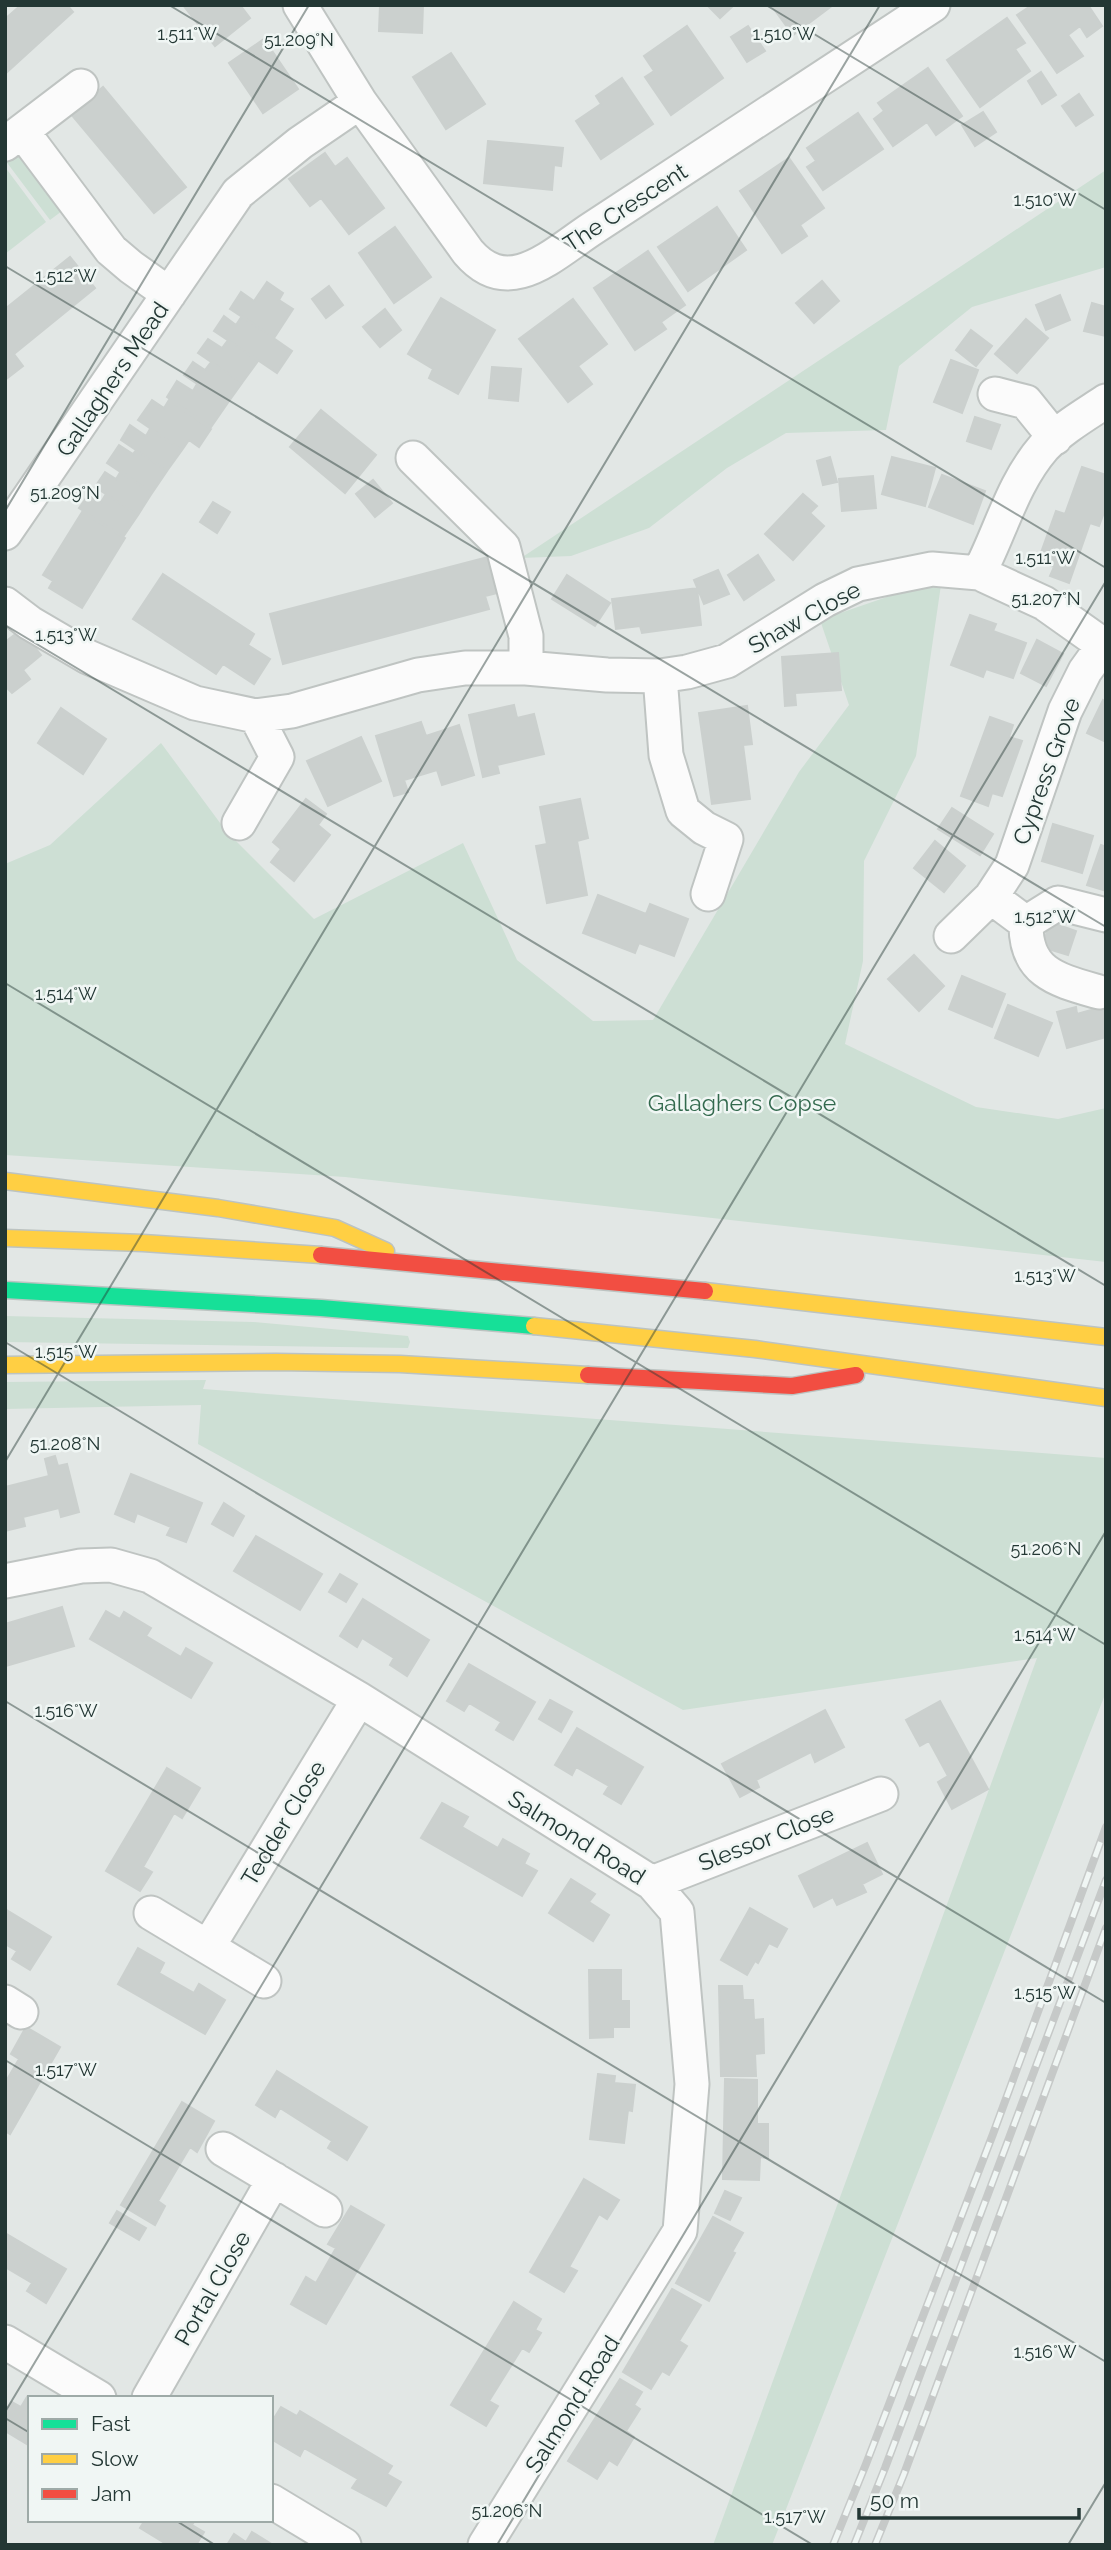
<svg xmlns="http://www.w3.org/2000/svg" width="1111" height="2550" font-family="Raleway,sans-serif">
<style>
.green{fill:#cddfd4}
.building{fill:#cbd0ce;stroke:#cbd0ce;stroke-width:2}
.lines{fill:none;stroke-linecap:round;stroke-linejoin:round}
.street-casing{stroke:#bfc4c2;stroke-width:37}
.fast-casing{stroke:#bcc3c1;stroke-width:19}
.slow-casing{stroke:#bcc3c1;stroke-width:19}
.jam-casing{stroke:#bcc3c1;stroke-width:19}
.street{stroke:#fbfbfb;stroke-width:33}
.fast{stroke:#16e098;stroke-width:16}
.slow{stroke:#ffcf43;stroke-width:16}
.jam{stroke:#f24e42;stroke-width:16}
.rail-casing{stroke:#c6c9c8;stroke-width:8}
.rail{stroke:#f0f6f4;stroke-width:5;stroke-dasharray:16;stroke-linecap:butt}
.ticks{fill:none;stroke:#233734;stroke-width:2;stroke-opacity:0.45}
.labels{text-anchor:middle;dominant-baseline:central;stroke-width:5;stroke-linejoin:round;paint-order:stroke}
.street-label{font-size:23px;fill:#233734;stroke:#f0f6f4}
.park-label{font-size:23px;fill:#32694d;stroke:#f0f6f4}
.ticks-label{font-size:18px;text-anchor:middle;fill:#233734;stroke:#f0f6f4;stroke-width:5;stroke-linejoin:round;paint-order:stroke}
</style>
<rect width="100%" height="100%" fill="#e2e7e5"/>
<path class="green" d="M12 156 22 157 66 208 50 220 5 160V158Z
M5 167 46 222 5 254Z
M1106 170V267L972 307 899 366 886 430 786 433 727 468 649 528 571 556 521 558Z
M942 578 916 756 864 861 863 961 845 1044 976 1107 1058 1119 1106 1108V1262L345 1177 5 1155V864L50 845 161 743 226 831 314 919 463 843 517 960 593 1021 653 1020 799 772 849 705 820 620Z
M5 1316 253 1322 408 1336 410 1342 408 1348 5 1342Z
M206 1380 203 1389 1106 1458V1692L772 2545H713L1037 1658 683 1710 198 1444 201 1405 5 1409V1382Z"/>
<path class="building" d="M21 5H67L73 12 5 74V19Z
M183 5H240L250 18 215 46Z
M380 5H423L422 33 379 31Z
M711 5H734L720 18 709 7Z
M771 5H833L793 35Z
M1032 5H1088L1102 26 1087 37 1080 26 1068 35 1083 56 1057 73 1017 15Z
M1007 18 1025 43 1015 49 1030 71 980 107 947 60Z
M687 26 723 78 671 115 645 77 654 71 644 56Z
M748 26 765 51 747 62 731 37Z
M264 39 298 89 263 113 229 63Z
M451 53 485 104 446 129 413 77Z
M928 68 962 116 936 135 927 122 893 146 874 119 884 111 878 103Z
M1041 72 1056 95 1042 104 1028 81Z
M622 78 653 124 601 159 576 121 601 104 596 96Z
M103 87 186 187 154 213 71 114Z
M1079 94 1093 115 1076 126 1062 106Z
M983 112 996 132 975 146 962 125Z
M858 113 883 149 823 190 807 167 816 161 807 148Z
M488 141 563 148 561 166 554 165 552 190 484 183Z
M325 153 335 167 347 158 384 208 349 234 321 198 310 206 289 179Z
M789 158 824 208 800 225 807 236 782 253 740 191Z
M717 207 746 250 688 291 658 247Z
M395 227 431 277 394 303 359 253Z
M648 251 685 305 661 322 666 329 635 350 594 288Z
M70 257 95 288 14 354 23 366 5 380V309Z
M822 281 839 301 814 323 796 303Z
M267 282 283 293 279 300 293 309 274 338 230 309 241 292 254 301Z
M329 286 343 305 326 318 312 299Z
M1060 295 1070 320 1046 330 1036 305Z
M441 298 495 330 458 394 429 378 433 369 408 354Z
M573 299 607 344 578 366 592 384 568 402 519 339Z
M1092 303 1106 307V336L1084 331Z
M385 309 401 330 380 347 363 327Z
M224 316 236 325 242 316 292 351 277 373 214 331Z
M1026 319 1048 338 1017 373 995 354Z
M971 330 992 346 976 366 956 350Z
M208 339 222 348 228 340 258 361 242 383 198 353Z
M951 360 978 370 962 413 934 402Z
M193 362 205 370 211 362 242 383 227 404 184 375Z
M492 367 521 369 518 401 489 398Z
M177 381 193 391 197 384 227 404 211 427 167 397Z
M152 400 164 408 169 400 211 429 199 447 189 440 182 450 138 420Z
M321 410 376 455 345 493 290 447Z
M975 417 1000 425 991 449 967 441Z
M130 425 146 436 150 429 182 450 167 471 121 440Z
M119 445 133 454 136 450 167 471 152 493 107 463Z
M830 457 837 482 823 485 817 461Z
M892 457 935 468 925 506 882 494Z
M1082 467 1106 475V507L1099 526 1090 523 1069 583 1050 576 1054 567 1038 561 1056 511 1065 514Z
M121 471 152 493 138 515 95 487 105 472 116 479Z
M942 475 985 491 973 524 929 507Z
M873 476 876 508 842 511 839 479Z
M373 480 392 503 375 517 356 494Z
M89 494 101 502 106 494 138 515 123 537 79 508Z
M803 494 817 506 810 513 824 526 793 560 765 534Z
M213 502 230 512 217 533 200 522Z
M82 512 125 538 82 608 49 588 53 581 43 575Z
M758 555 774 580 744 600 728 575Z
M488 557 497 593 485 596 489 609 283 664 270 614Z
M718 570 729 594 704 604 694 580Z
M163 574 254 634 248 645 270 659 254 684 223 664 216 674 133 619Z
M567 575 610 603 595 626 552 599Z
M697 588 701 625 642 633 640 626 616 629 612 599Z
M970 615 996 624 993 631 1026 643 1013 678 986 669 983 677 951 665Z
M21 630 41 655 23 670 30 679 12 693 5 686V642Z
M1037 640 1063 654 1046 686 1021 673Z
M838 653 841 690 795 693 796 705 785 706 782 657Z
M1103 700 1106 702V742L1087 733Z
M514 705 517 718 534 714 544 754 497 765 499 773 483 777 469 715Z
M747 706 752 744 743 745 750 799 712 804 699 713Z
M61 708 106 739 83 774 38 743Z
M990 717 1013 725 1009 737 1022 741 1002 796 992 793 988 806 961 796Z
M421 722 426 736 459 725 474 775 442 785 437 770 404 780 408 792 394 796 376 736Z
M361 737 381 781 328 806 307 761Z
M306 799 326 814 318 825 330 835 294 881 271 862 281 849 273 842Z
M580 799 588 838 577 841 587 895 547 903 536 846 547 844 540 807Z
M952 808 993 834 980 855 938 829Z
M1053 824 1093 836 1082 873 1042 861Z
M935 841 965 866 944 892 914 868Z
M1101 845 1106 847V891L1087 885Z
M598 895 646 914 650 904 688 919 674 956 639 943 635 953 583 933Z
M1050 922 1076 931 1068 955 1042 947Z
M914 955 944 986 919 1011 888 979Z
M962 976 1005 994 992 1027 949 1009Z
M1008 1005 1052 1023 1038 1056 995 1038Z
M1105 1006 1106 1037 1067 1048 1057 1012 1076 1007 1077 1014Z
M55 1456 58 1466 67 1464 79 1512 61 1517 59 1508 23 1517 25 1526 5 1531V1487L49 1476 45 1459Z
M131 1474 202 1503 186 1542 167 1535 171 1527 137 1513 134 1522 115 1514Z
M224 1503 244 1516 233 1536 212 1524Z
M256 1536 322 1574 300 1610 234 1571Z
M340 1574 357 1584 346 1602 329 1592Z
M363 1599 429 1640 407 1676 390 1665 394 1658 362 1638 357 1647 340 1636Z
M62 1607 74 1646 6 1666 5 1624Z
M106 1611 120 1619 124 1612 151 1628 146 1636 181 1657 186 1648 212 1663 191 1698 90 1639Z
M469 1664 535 1702 513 1740 496 1730 501 1722 469 1703 464 1711 447 1701Z
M550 1700 572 1712 561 1732 539 1719Z
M940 1701 988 1789 952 1809 938 1782 948 1776 929 1741 920 1746 906 1720Z
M825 1710 844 1747 815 1762 811 1752 756 1780 759 1787 740 1797 722 1764Z
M577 1728 643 1767 621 1804 604 1794 609 1786 576 1767 572 1775 555 1765Z
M167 1768 200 1788 182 1818 174 1813 143 1867 152 1872 140 1891 106 1871Z
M442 1803 468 1817 462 1827 498 1848 503 1839 529 1854 524 1864 537 1871 522 1896 421 1838Z
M867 1843 882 1874 862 1884 866 1892 837 1905 833 1897 814 1907 799 1876Z
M571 1879 595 1894 589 1902 609 1915 593 1941 549 1913Z
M750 1908 787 1929 777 1947 769 1943 758 1963 755 1961 747 1975 721 1960Z
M5 1909 51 1937 30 1970 12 1959 17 1951 5 1944Z
M138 1948 164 1963 159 1973 194 1993 199 1984 225 2000 205 2034 118 1984Z
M589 1970H621V2001H629V2027H613V2037L590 2038Z
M719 1986H742L743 2000H753L754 2020 763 2019 764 2053 755 2054 756 2076H721Z
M26 2027 60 2047 10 2134 5 2131V2083L19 2059 11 2054Z
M277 2071 367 2127 347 2160 328 2148 332 2141 280 2108 275 2117 256 2105Z
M598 2074 615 2076 614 2083 635 2085 632 2111 628 2110 624 2143 590 2139Z
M725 2079 757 2080V2124H768V2158L760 2157 759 2180 723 2179Z
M182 2102 214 2121 197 2152 190 2147 158 2201 165 2206 155 2225 121 2205Z
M584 2179 619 2200 607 2219 599 2214 569 2267 577 2271 564 2292 530 2272Z
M725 2191 741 2198 730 2220 715 2213Z
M351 2206 384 2225 326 2324 291 2304 306 2277 316 2283 336 2248 328 2244Z
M117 2211 146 2228 139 2240 110 2223Z
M713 2217 743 2233 732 2252 735 2253 709 2301 676 2283Z
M5 2233 66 2269 46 2303 27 2291 32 2283 5 2267Z
M672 2289 701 2305 679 2341 687 2346 669 2375 662 2371 651 2389 623 2372Z
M514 2302 541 2319 535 2330 541 2333 529 2352 522 2348 489 2401 498 2406 486 2426 451 2405Z
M620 2379 642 2392 634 2405 640 2409 626 2431 634 2437 617 2465 609 2460 597 2479 568 2461Z
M27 2397 30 2399V2446L5 2431V2412L12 2402 21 2407Z
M281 2407 297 2416 300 2411 392 2466 387 2474 401 2482 386 2506 352 2488 358 2479 304 2448 300 2456 271 2439V2423Z
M145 2520H195L192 2525 204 2532 196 2545H168L140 2528Z
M252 2532 273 2545H227L234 2534 246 2542Z"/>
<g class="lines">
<defs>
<path id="street" d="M300 5 360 102 468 252C509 300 553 254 593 228L933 5
M22 131 111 250 131 267 169 294
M5 144 81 86
M995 394 1026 402 1055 438
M413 458 503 547 526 636V668
M5 533 238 193 300 143 360 102
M979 573C1001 531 1012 484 1044 447 1061 429 1085 415 1106 401
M5 604 30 623 88 657 195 703 256 716 292 711 418 675 465 668H526L607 675 660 676 687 672 727 661 825 600 858 584 932 569 979 573 1044 603 1106 647
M660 676 666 755 683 811 704 828 726 839 708 894
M239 823 277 757 256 716
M991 897 1026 923 1058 903 1106 915
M1026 923C1025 973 1057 980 1099 992
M951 936 991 897 1012 865 1065 711 1085 671 1103 646
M5 1581 81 1566 111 1565 150 1576 359 1699 652 1883 677 1912 692 2084 680 2231 485 2545
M652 1883 881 1794
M151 1913 264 1981
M208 1947 359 1699
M5 2002 21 2012
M223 2149 325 2210
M5 2342 99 2398
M149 2398 274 2179
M271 2501 344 2545"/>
<path id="fast" d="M5 1290 321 1308 534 1326"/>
<path id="slow" d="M5 1181 218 1208 335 1228 386 1251
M5 1238 143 1243 321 1255
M705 1291 1106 1337
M534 1326 755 1349 1106 1398
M5 1365 276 1362 400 1364 588 1375"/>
<path id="jam" d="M321 1255 705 1291
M588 1375 792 1386 856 1375"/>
</defs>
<use href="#street" class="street-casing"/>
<use href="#fast" class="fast-casing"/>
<use href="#slow" class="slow-casing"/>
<use href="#jam" class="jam-casing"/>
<use href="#street" class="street"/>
<use href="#fast" class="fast"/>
<use href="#slow" class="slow"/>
<use href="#jam" class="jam"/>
<defs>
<path id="rail" d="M833 2545 866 2464 993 2134 1106 1827
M854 2545 885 2468 1106 1880
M875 2545 904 2474 1106 1928"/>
</defs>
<use href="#rail" class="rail-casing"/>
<use href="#rail" class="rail"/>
</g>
<path class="ticks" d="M169 5 1106 568M766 5 1106 210M5 266 1106 927M5 511 309 5M5 625 1106 1286M5 983 1106 1645M5 1342 1106 2003M5 1462 880 5M5 1701 1106 2362M5 2060 813 2545M5 2412 1106 581M5 2418 30 2433M175 2520 215 2545M497 2545 1106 1531M1068 2545 1106 2482"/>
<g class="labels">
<g class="street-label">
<text transform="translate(625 207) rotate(-33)">The Crescent</text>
<text transform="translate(112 379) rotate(-56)">Gallaghers Mead</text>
<text transform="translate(804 617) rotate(-29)">Shaw Close</text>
<text transform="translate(1046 771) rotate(-70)">Cypress Grove</text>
<text transform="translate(283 1823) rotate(-59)">Tedder Close</text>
<text transform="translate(577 1837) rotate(32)">Salmond Road</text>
<text transform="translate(766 1838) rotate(-21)">Slessor Close</text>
<text transform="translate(212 2288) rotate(-60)">Portal Close</text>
<text transform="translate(572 2404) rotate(-58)">Salmond Road</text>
</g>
<g class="park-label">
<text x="742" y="1102">Gallaghers Copse</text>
</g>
</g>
<g class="ticks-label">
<text x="187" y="40">1.511°W</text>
<text x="784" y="40">1.510°W</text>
<text x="299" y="46">51.209°N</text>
<text x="1045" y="206">1.510°W</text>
<text x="66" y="282">1.512°W</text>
<text x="65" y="499">51.209°N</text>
<text x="1045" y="564">1.511°W</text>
<text x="1046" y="605">51.207°N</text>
<text x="66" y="641">1.513°W</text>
<text x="1045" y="923">1.512°W</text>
<text x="66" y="1000">1.514°W</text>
<text x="1045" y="1282">1.513°W</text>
<text x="66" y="1358">1.515°W</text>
<text x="65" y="1450">51.208°N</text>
<text x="1046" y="1555">51.206°N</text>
<text x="1045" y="1641">1.514°W</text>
<text x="66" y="1717">1.516°W</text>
<text x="1045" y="1999">1.515°W</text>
<text x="66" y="2076">1.517°W</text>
<text x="1045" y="2358">1.516°W</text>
<text x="507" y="2517">51.206°N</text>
<text x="795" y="2523">1.517°W</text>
</g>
<rect width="1111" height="2550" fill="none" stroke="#233734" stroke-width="14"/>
<rect x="28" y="2396" width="245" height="126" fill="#f0f6f4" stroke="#9eaaa7" stroke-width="2"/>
<rect x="42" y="2419" width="35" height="10" fill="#16e098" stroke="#9eaaa7" stroke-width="2"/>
<text x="91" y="2431" font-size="21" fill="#233734">Fast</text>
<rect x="42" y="2454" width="35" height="10" fill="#ffcf43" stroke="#9eaaa7" stroke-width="2"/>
<text x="91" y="2466" font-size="21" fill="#233734">Slow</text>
<rect x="42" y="2489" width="35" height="10" fill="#f24e42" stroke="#9eaaa7" stroke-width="2"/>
<text x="91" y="2501" font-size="21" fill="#233734">Jam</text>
<path d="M859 2508v10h220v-10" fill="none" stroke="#233734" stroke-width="3.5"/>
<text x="870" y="2508" font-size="21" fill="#233734" stroke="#f0f6f4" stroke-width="5" paint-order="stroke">50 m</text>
</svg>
